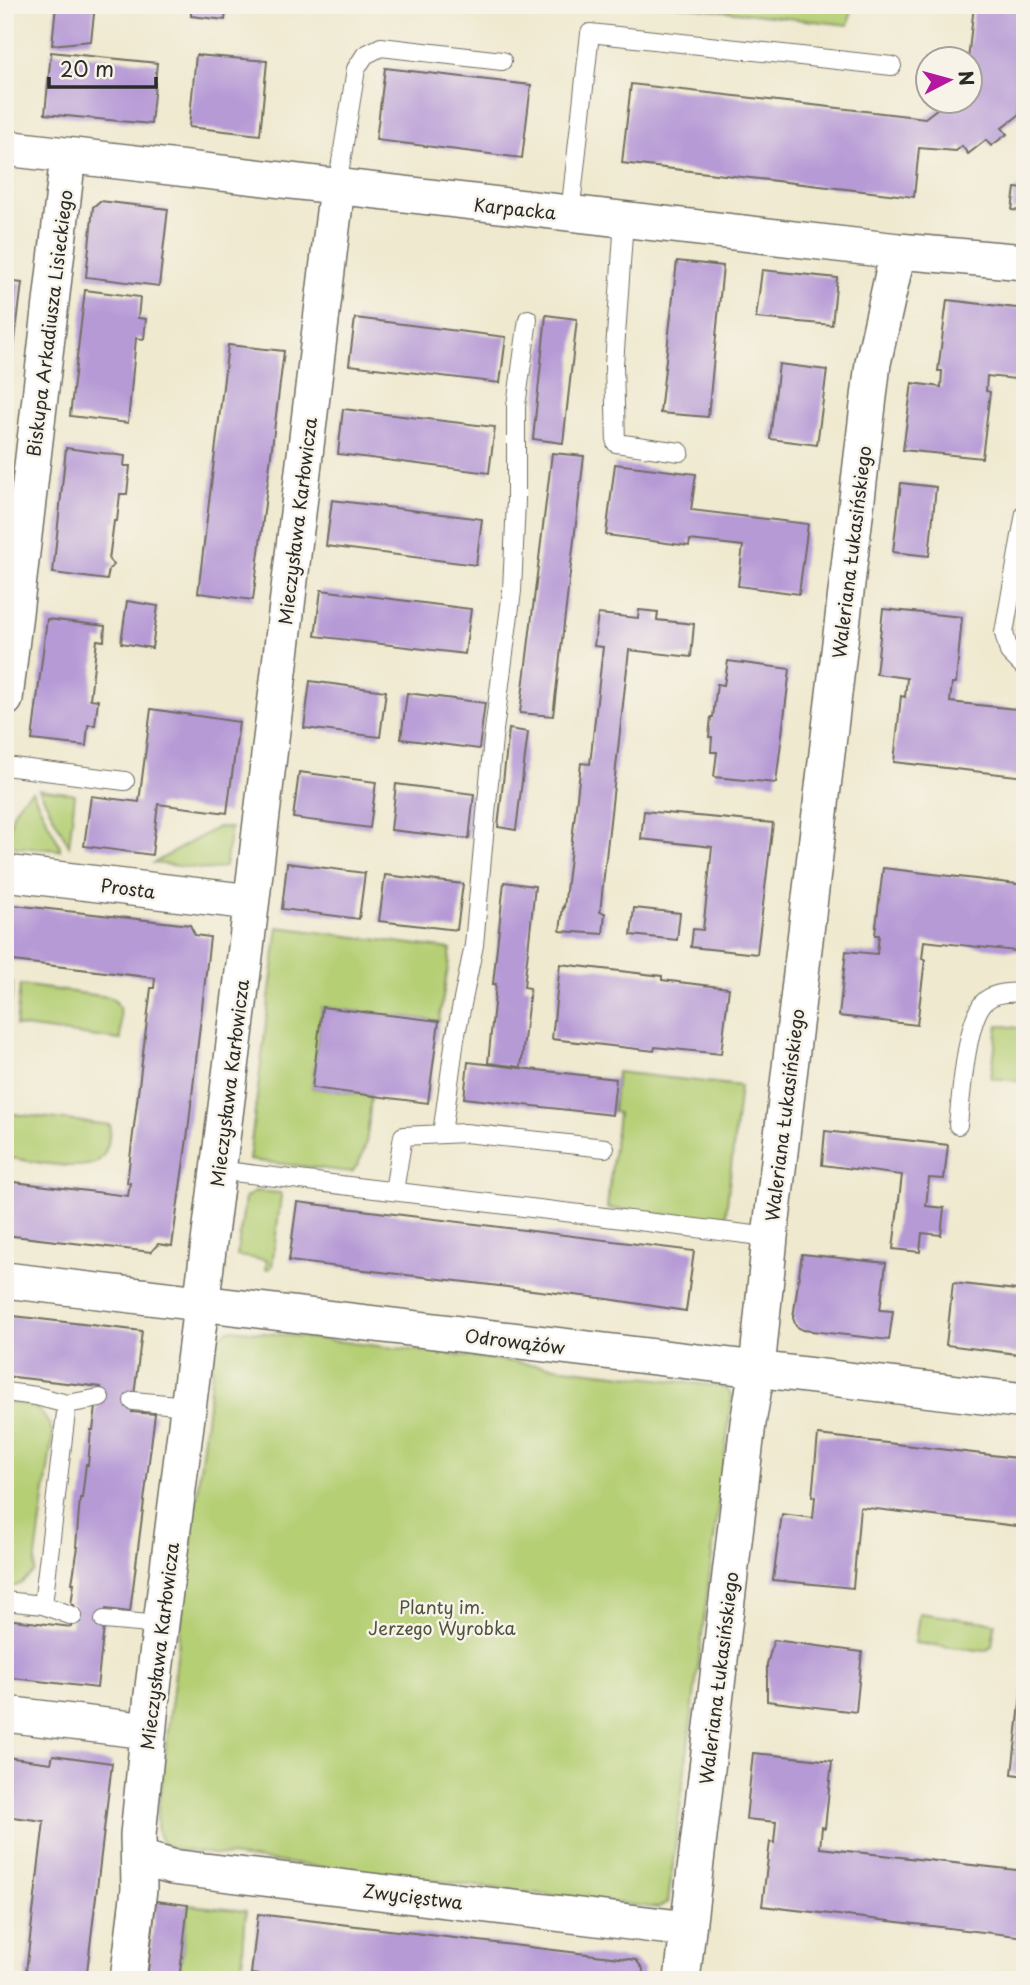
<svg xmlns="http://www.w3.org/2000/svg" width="1030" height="1985" font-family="'Playpen Sans',sans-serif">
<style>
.green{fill:#b5cf75;stroke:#707d50;stroke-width:2}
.building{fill:#b69ad6}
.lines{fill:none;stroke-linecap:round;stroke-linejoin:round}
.service-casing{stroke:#706e64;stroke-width:20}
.minor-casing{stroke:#706e64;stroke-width:38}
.service{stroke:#fff;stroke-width:18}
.minor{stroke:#fff;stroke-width:35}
.labels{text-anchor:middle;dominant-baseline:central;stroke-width:5;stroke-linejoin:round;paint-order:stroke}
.street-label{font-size:18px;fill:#2b2b2b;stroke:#f7f3e8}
.park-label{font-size:18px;fill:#4e543e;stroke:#f7f3e8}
</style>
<rect width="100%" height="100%" fill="#f7f3e8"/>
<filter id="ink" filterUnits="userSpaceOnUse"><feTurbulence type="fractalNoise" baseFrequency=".0143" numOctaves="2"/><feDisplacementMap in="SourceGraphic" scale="14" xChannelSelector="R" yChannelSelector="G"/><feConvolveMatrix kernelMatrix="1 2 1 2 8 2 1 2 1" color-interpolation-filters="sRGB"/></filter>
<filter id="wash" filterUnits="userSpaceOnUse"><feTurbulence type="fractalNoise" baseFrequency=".00686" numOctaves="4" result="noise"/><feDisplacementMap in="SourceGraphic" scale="28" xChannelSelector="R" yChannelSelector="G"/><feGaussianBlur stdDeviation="1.57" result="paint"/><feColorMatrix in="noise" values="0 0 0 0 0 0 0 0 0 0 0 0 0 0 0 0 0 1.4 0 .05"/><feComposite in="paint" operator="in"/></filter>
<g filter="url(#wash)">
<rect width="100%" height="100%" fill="#efe9cf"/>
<path class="green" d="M674 5H853L848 25Z
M39 789 75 794 69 846Z
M32 791 60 846V850L16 847 12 844C6 823 14 803 32 791Z
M218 827 231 828 225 867 211 870 154 863Z
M278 927 451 949 439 1021 322 1007 312 1088 371 1096C368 1121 370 1152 352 1172L249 1160Z
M5 983H13L7 1028H5Z
M20 985 109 997 116 1002 120 1009 121 1040 16 1026Z
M998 1025 1025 1029V1082L991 1078Z
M617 1072 740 1086 725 1222 607 1208 618 1113 613 1112Z
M5 1113 110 1125C109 1138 109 1152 98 1161 83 1173 25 1160 5 1157Z
M256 1191 280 1193 281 1196 272 1266 269 1269H266L267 1260 237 1256 245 1198Z
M232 1329 718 1386C726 1388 729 1390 732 1398L668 1903 658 1908 180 1850C161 1847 157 1838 157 1819L215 1347 219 1335Z
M5 1402C34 1405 41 1405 53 1433L34 1572C25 1580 18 1589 5 1587Z
M919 1613 995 1623 992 1646 986 1651 915 1643Z
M188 1905 246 1911 241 1980H179Z"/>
<g id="blocks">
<path class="building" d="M56 5H95L91 41 52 45Z
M191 5H227L225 20 191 16Z
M974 5H1025V63L1019 115 1002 128 1007 134 991 146 986 140 968 154 962 146 956 151 919 148 914 197 622 163 631 84 925 118 946 102H970L975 71 970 70V60H968Z
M51 52 157 63 151 124 45 114Z
M196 55 267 61 260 135 189 127Z
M385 68 531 85 522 158 376 140Z
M1015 188 1025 189V211L1012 210Z
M100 201 168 209 159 286 86 277 93 207Z
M677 261 723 266 708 417 660 413Z
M762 270 837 278 832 325 756 318Z
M5 281 22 283 8 396H5Z
M85 290 140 297 138 318 146 319 144 339 136 338 128 423 70 416Z
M947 300 1025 309V380L987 376 986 391 990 392 982 458 903 450 912 383 941 387 942 371H938Z
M546 315 577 319 563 443 533 439Z
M355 318 506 337 500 383 349 365Z
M228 345 284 351 253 600 198 593Z
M779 364 827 370 817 445 770 439Z
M343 409 495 427 489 473 338 454Z
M66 448 125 456 124 466H130L127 494H120L117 521H114L109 560 114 565 109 569 107 580 53 573Z
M552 453 584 456 553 716 520 713Z
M615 464 696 474 691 510 808 524 799 594 738 586 743 546 690 540 689 546 606 535Z
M901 483 936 487 929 556 893 552Z
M332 500 482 519 476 565 326 546Z
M321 590 471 609 465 654 315 636Z
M127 601 158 606 152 648 121 643Z
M883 609 962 617 956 683H952L950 702 1025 710V777L894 762 901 696 905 697 907 678 876 674Z
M639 610 658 612 657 620 694 624 691 657 629 650 600 912 605 913 603 934 560 931 563 907 564 908 581 763 590 764 603 647 594 646 598 614 638 618Z
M47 619 105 626 104 641 97 640 90 699 98 700 95 725H88L86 746 32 740Z
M728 661 790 669 776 783 714 777 717 752H711L712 737H709L711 717H713L717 684 724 685Z
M310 681 386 691 380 737 304 728Z
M407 693 485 703 479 749 401 739Z
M151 709 239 722 227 813 158 804 152 855 84 846 91 796 139 802Z
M509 729 528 732 516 830 498 827Z
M299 772 376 782 370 828 293 818Z
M396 784 474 794 469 839 391 830Z
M644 811 773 823 757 954 691 947 693 929 703 930 712 847 641 839Z
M287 863 365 873 359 919 282 909Z
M883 868 1025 885V952L924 941 922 959H925L917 1025 839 1016 846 951 877 954 879 935H875Z
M385 875 463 884 457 930 379 921Z
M504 882 535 886 524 987 530 988 521 1067 488 1063 496 984H493Z
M5 904 190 925 195 935 210 937 188 1131 172 1246 158 1244 151 1252 5 1235V1181L128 1196 130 1183H127L151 988H154L155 978 5 960Z
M634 908 680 913 677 940 631 935Z
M560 964 662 976V980L729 988 721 1054 655 1047 654 1051 552 1039Z
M322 1007 439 1021 428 1103 312 1088Z
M468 1062 616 1079 612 1115 464 1098Z
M825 1131 948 1145 944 1179 929 1178 926 1206 944 1208 941 1235 922 1233 920 1252 893 1249 902 1175 822 1165Z
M297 1202 694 1251 686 1311 608 1299 289 1261Z
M802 1254 886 1263 880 1310 893 1311 889 1340 803 1330 796 1326 793 1318Z
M953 1283 1025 1291V1355L946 1345Z
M5 1315 142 1331 132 1412 155 1414 130 1612 106 1609 97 1688 5 1677V1619L71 1627 74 1605H71L74 1583H72L78 1547H76L80 1498H82L86 1464 88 1465 91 1430H93L96 1407H98L101 1387 5 1376Z
M818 1435 1025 1459V1527L860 1507 853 1588 773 1580 782 1514 813 1518 815 1497H812Z
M774 1640 862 1652 856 1712 767 1701V1664Z
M1023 1678H1025V1776L1012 1774Z
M753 1753 832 1761 825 1828 822 1827 820 1848 1025 1871V1937L762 1906 770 1842 774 1843 776 1822 746 1819Z
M53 1755 112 1763 86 1980H25L44 1821 5 1816V1757L51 1763Z
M156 1901 188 1905 179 1980H147Z
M258 1914 636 1960 643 1969 642 1980H300L251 1974Z"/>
</g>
</g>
<g filter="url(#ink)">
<use href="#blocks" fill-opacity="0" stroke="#706e64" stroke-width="2"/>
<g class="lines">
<defs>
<path id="service" d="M337 187 356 69 365 55 381 47 502 61
M570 214 590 33 892 66
M624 220 614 365 616 443 680 452
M1025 513 1004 633 1009 652 1025 668
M5 766 125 781
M958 1125C961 1098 966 1021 984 1002 994 992 1012 992 1025 993
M442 1134 455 1039 474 945 493 738 512 591 516 500V406L528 319
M217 1170 770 1237
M394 1191 403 1136 465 1133 605 1148
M5 1392 36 1396 67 1404 100 1398
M133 1401 188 1406
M5 1601 43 1605 73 1616
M43 1605 67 1404
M104 1620 161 1625"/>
<path id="minor" d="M5 148 898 251 1025 262
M5 699 68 156
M5 873 251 902
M5 1280 1025 1401
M5 1714 148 1731
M140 1858 172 1867 688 1929
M128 1980 139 1889 138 1835 152 1695 246 948 337 187
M682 1980 748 1423 757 1369 770 1237 873 363 898 251"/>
</defs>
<use href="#service" class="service-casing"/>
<use href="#minor" class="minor-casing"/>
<use href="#service" class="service"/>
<use href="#minor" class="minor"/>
</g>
</g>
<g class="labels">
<g class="street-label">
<text transform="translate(515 208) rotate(6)">Karpacka</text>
<text transform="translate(49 323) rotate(-83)">Biskupa Arkadiusza Lisieckiego</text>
<text transform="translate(297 521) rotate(-83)">Mieczysława Karłowicza</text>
<text transform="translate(851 552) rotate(-83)">Waleriana Łukasińskiego</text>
<text transform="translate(128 888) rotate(7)">Prosta</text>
<text transform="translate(229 1083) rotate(-83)">Mieczysława Karłowicza</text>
<text transform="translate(784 1115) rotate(-83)">Waleriana Łukasińskiego</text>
<text transform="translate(515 1341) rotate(7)">Odrowążów</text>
<text transform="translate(159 1646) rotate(-83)">Mieczysława Karłowicza</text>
<text transform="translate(718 1678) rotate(-83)">Waleriana Łukasińskiego</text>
<text transform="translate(413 1896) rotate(7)">Zwycięstwa</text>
</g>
<g class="park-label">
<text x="442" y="1606">Planty im.<tspan x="442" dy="21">Jerzego Wyrobka</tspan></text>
</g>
</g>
<rect width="1030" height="1985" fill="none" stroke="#f7f3e8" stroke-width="28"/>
<g transform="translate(949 80) rotate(84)"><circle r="33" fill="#f7f3e8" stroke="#a5a39c" stroke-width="2"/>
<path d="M0-5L12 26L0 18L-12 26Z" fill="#b5179e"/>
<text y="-10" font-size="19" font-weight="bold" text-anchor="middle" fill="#2b2b2b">N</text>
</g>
<path d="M49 77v10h107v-10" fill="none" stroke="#2b2b2b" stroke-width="3.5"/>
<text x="60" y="77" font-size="21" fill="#2b2b2b" stroke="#f7f3e8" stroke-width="5" paint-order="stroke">20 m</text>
</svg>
